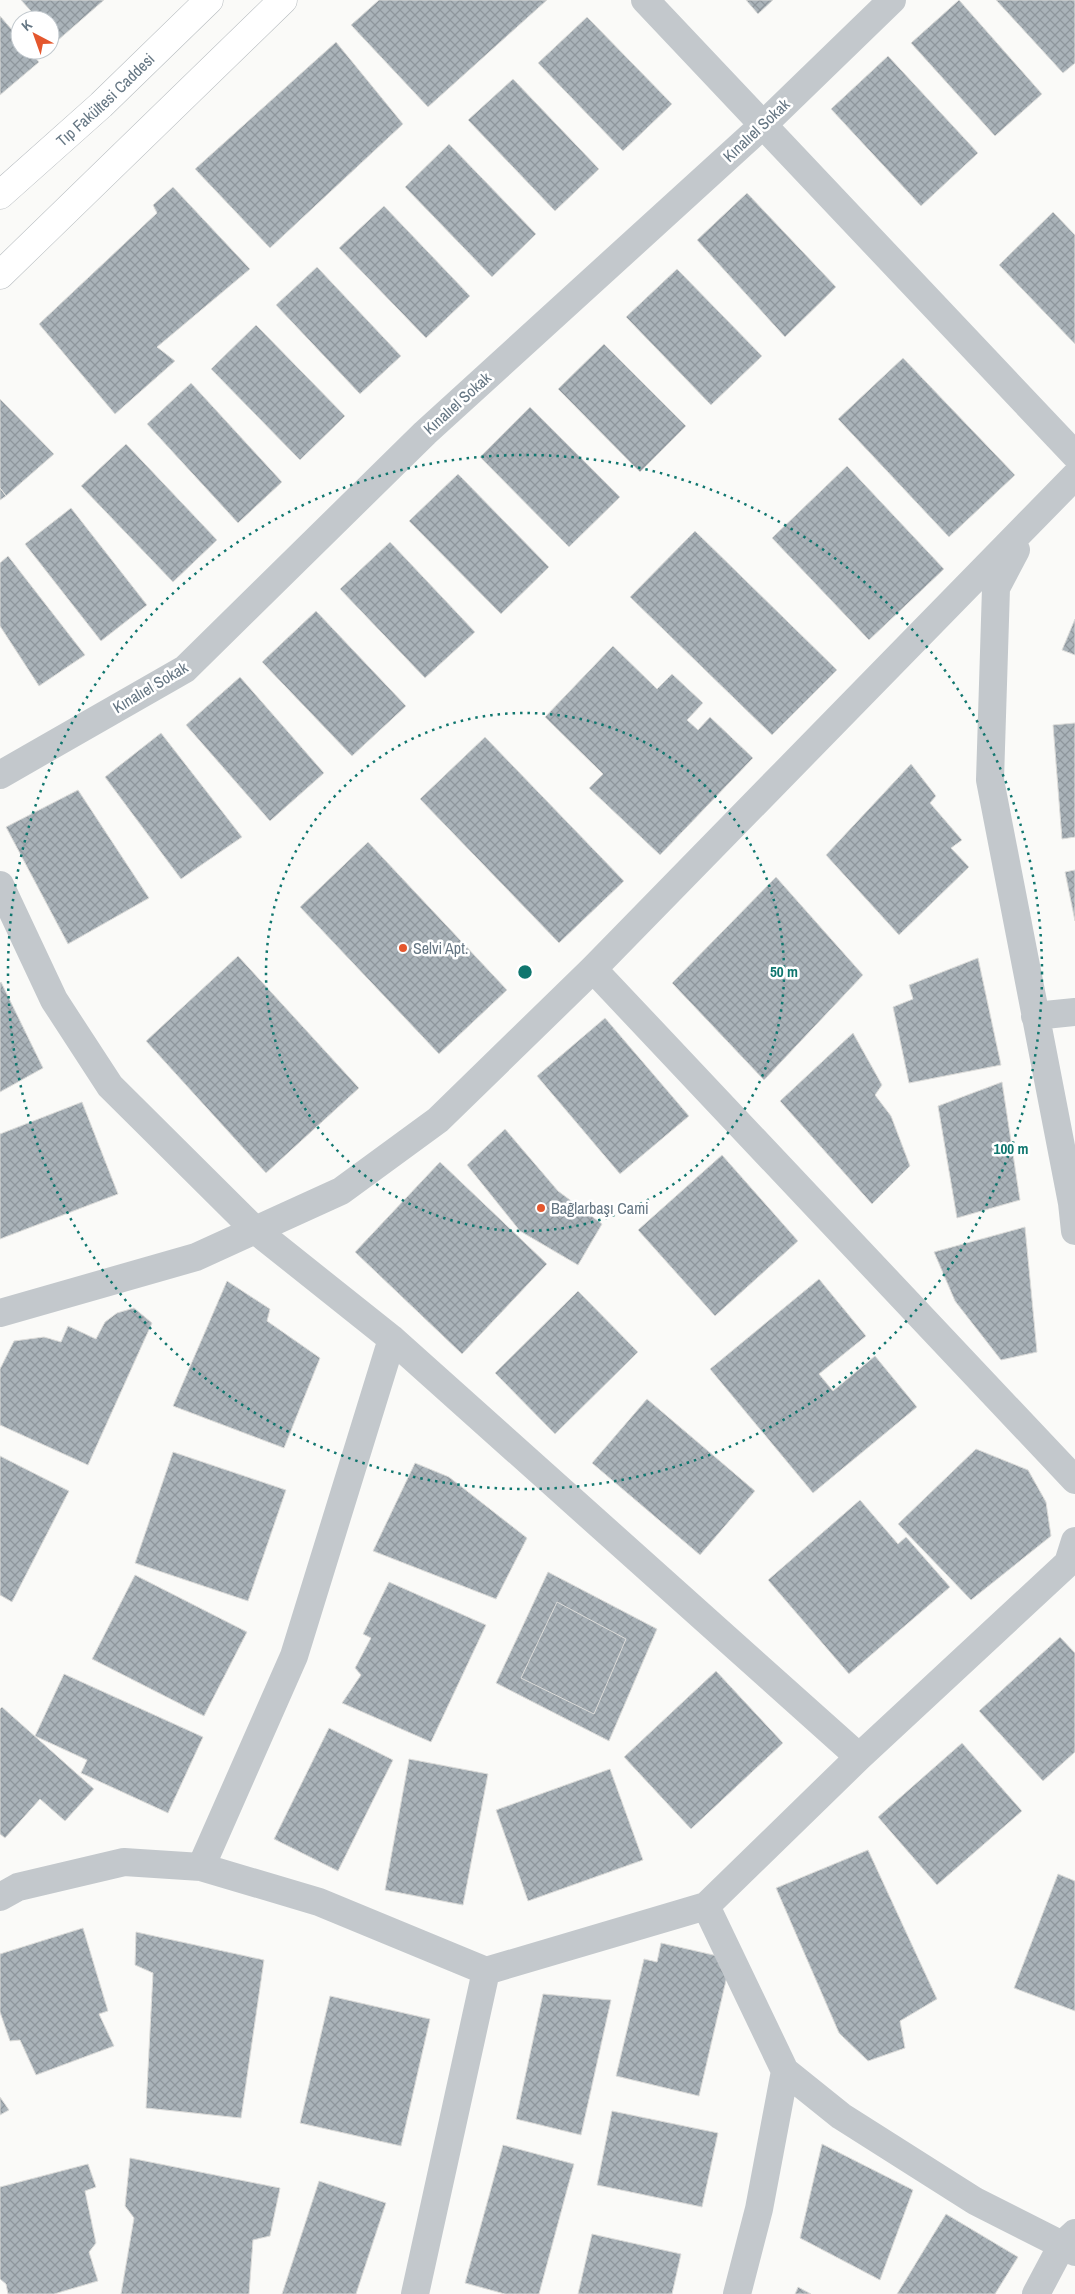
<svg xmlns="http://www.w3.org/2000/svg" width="1075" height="2294" font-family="'Archivo Narrow',sans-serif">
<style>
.building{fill:url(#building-cross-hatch);stroke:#dcdcda}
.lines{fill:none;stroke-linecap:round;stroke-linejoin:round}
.major-casing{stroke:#b5babe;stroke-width:29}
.minor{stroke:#c3c8cc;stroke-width:28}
.major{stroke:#fff;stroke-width:28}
.ring{fill:none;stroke:#0f766e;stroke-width:2.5;stroke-dasharray:2.5 5}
.poi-dot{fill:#e4572e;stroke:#fff;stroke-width:2}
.labels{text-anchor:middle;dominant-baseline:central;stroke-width:5;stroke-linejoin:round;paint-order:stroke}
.street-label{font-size:16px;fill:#657683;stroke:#fff}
.poi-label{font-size:16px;fill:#657683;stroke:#fff;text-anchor:start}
.centre{fill:#0f766e;stroke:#fff;stroke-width:2.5}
.ring-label{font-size:15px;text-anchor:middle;font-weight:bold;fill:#0f766e;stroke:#fff;stroke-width:5;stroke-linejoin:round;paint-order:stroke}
</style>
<defs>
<pattern id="building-cross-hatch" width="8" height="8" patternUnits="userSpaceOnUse" patternTransform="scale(1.25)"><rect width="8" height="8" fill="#aab3b9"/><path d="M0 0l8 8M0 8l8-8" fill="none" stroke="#8e969c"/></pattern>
</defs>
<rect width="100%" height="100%" fill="#fafaf8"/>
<path class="building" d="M21 0H104L57 41 50 33V20H39Z
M379 0H547L428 107 351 25Z
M746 0H773L758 14Z
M959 0 1042 94 995 136 911 43Z
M996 0H1075V63L1063 73Z
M0 16 20 39V50H29L39 62 0 95Z
M587 17 672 104 623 151 538 63Z
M336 42 403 124 270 248 195 169Z
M888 56 978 153 921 206 831 109Z
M513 79 599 169 555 211 468 120Z
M449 144 536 234 492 277 405 187Z
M173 187 250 269 157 347 175 361 115 414 39 324 157 213 153 205Z
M747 193 836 287 785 337 697 240Z
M384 206 470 296 426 338 339 248Z
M1053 212 1075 235V344L999 265Z
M317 267 401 356 360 394 276 305Z
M677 269 762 356 711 405 626 317Z
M256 325 345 416 300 460 211 369Z
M604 344 686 426 640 472 558 389Z
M903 358 1015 475 949 537 838 419Z
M191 383 282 482 238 523 147 424Z
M0 399 54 454 6 496 0 488Z
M530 407 620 497 569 547 480 457Z
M126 444 217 540 173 582 81 486Z
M847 466 944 569 869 640 772 538Z
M458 474 549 567 501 614 409 521Z
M0 488 6 496 0 500Z
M71 508 147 605 101 641 25 544Z
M695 531 837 670 772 735 630 597Z
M390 542 475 632 425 678 340 589Z
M8 556 85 655 39 686 0 626V563Z
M316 611 406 706 352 756 262 662Z
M1075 619V655L1062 650Z
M613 646 657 689 672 674 703 703 687 720 698 730 710 717 753 758 660 855 589 788 603 774 545 717Z
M240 677 324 773 270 821 186 725Z
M1075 723V837L1062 839 1053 725Z
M161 733 242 837 181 879 105 777Z
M485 737 624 881 559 943 420 799Z
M911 764 936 796 930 803 962 840 951 848 969 867 899 935 826 855Z
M78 790 149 898 68 944 6 827Z
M368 842 507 990 439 1054 300 907Z
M1075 870V921L1065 872Z
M776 877 863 975 764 1080 672 983Z
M238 956 359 1088 266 1173 146 1041Z
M978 958 1001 1065 909 1083 893 1007 913 999 909 985Z
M1 982 43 1068 0 1092V983Z
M605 1018 689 1116 620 1174 537 1076Z
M853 1033 882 1085 875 1095 891 1116 910 1166 872 1204 780 1101Z
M1002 1082 1020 1200 957 1218 938 1106Z
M82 1102 118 1194 0 1239V1134Z
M505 1129 558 1191 602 1224 578 1265 520 1231 467 1165Z
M722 1155 798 1241 715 1316 638 1230Z
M440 1162 547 1264 462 1354 355 1252Z
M1025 1227 1037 1352 1001 1360 955 1301 934 1252Z
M819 1279 866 1336 819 1374 833 1391 875 1356 917 1407 813 1493 710 1369Z
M227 1281 270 1309 267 1321 320 1358 284 1448 173 1406Z
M578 1291 638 1352 555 1434 495 1373Z
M134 1308 152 1323 88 1465 0 1425V1369L14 1341 44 1337 61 1342 68 1326 96 1339 105 1322 117 1313Z
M647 1399 755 1491 700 1555 592 1463Z
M976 1449 1028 1470 1046 1502 1051 1536 971 1600 898 1524Z
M173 1452 286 1490 248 1601 135 1563Z
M0 1456 69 1491 12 1602 0 1595Z
M415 1463 449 1477 527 1538 496 1599 373 1551Z
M860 1500 898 1544 906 1537 950 1587 849 1674 768 1580Z
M548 1572 657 1629 609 1741 496 1683Z
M135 1575 247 1632 204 1716 92 1659Z
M389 1582 486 1625 431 1742 342 1703 361 1675 355 1668 371 1638 363 1634Z
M557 1602 626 1639 594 1714 521 1678Z
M1060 1637 1075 1653V1752L1043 1781 979 1711Z
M716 1671 783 1743 691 1829 624 1757Z
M64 1674 203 1737 168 1813 81 1773 87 1760 35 1736Z
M2 1707 94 1789 65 1821 40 1799 5 1838 0 1834V1709Z
M329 1728 393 1760 338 1871 274 1839Z
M962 1743 1022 1811 937 1885 878 1817Z
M409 1759 488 1774 463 1905 385 1890Z
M610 1769 643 1860 528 1901 496 1810Z
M868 1850 937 1999 900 2021 905 2048 868 2061 839 2033 776 1888Z
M1058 1874 1075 1881V2011L1014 1988Z
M83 1928 108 2011 99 2014 114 2046 36 2075 20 2040 10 2041 0 2012V1954Z
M136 1932 264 1960 241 2118 146 2108 153 1973 135 1965Z
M661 1943 731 1959 699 2096 616 2076 644 1959 657 1962Z
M543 1994 611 2000 581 2135 516 2119Z
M330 1996 430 2019 401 2146 300 2123Z
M0 2097 9 2110 0 2115Z
M612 2111 718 2133 702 2207 597 2185Z
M822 2144 913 2190 880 2280 800 2238Z
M503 2145 574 2164 539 2294H505L465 2283Z
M130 2158 280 2188 270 2236 253 2240 249 2294H121L134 2218 125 2206Z
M88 2164 96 2187 85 2191 96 2243 89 2252 98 2281 54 2294H8L6 2284 0 2279V2187Z
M319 2181 386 2203 356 2294H282Z
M946 2214 1018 2257 995 2294H897Z
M592 2234 681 2254 672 2294H578Z
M798 2287 811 2294H795Z"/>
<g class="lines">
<defs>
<g id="major">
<path id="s1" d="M0 195 101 105 209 0"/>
<path d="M0 275 283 0"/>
</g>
</defs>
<use href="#major" class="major-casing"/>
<path class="minor" d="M645 0 1075 455
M1016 550 996 588 990 780 1072 1203 1075 1231
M0 775 185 669 425 433 762 126 892 0
M0 885 54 1000 110 1086 254 1229 392 1339 859 1757
M593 969 1075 1480
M1035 1016 1075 1012
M0 1313 196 1257 341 1191 438 1120 593 969 1075 476
M201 1867 294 1656 392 1339
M0 1897 18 1887 124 1862 201 1867 319 1902 486 1971 706 1906 859 1757 1068 1563 1075 1541
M706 1906 785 2071 841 2116 975 2201 1062 2245 1075 2233
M415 2294 486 1971
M737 2294 759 2209 785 2071
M1036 2294 1062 2245 1075 2252"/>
<use href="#major" class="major"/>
</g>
<g class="ring">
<circle cx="525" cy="972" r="259"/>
<circle cx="525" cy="972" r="517"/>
</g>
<g class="poi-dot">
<circle cx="403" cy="948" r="5"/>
<circle cx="541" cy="1208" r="5"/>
</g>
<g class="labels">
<g class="street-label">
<text stroke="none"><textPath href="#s1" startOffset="142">Tıp Fakültesi Caddesi</textPath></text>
<text transform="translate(756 130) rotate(-43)">Kınalıel Sokak</text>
<text transform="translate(457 403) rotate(-42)">Kınalıel Sokak</text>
<text transform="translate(150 687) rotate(-31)">Kınalıel Sokak</text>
</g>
<g class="poi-label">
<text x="413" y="948">Selvi Apt.</text>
<text x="551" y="1208">Bağlarbaşı Cami</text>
</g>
</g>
<circle cx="525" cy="972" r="8" class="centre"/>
<g class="ring-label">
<text x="784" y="977">50 m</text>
<text x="1011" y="1154">100 m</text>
</g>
<g transform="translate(35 35) rotate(319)"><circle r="24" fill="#ffffff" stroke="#c1c8cd"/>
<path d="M0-4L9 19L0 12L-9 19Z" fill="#e4572e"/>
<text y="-8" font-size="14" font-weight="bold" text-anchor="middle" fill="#657683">K</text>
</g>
</svg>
